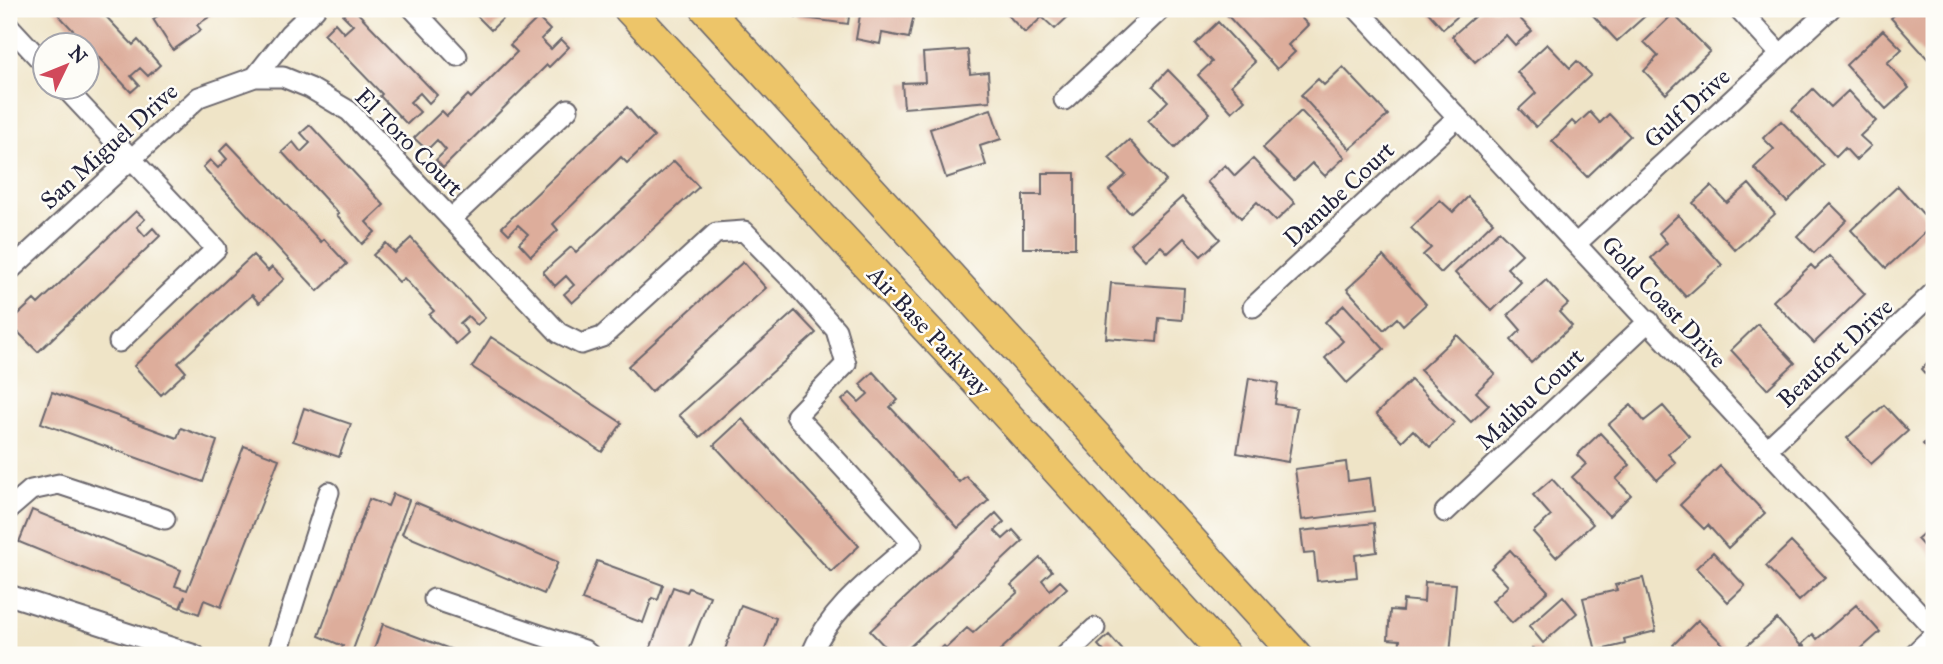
<svg xmlns="http://www.w3.org/2000/svg" width="1943" height="664" font-family="'IM FELL Great Primer',serif">
<style>
.building{fill:#ddad9b}
.lines{fill:none;stroke-linecap:round;stroke-linejoin:round}
.street-casing{stroke:#6a666c;stroke-width:23}
.primary-casing{stroke:#6a666c;stroke-width:33}
.street{stroke:#fff;stroke-width:19}
.primary{stroke:#edc569;stroke-width:30}
.labels{text-anchor:middle;dominant-baseline:central;stroke-width:5;stroke-linejoin:round;paint-order:stroke}
.street-label{font-size:24px;fill:#22223b;stroke:#fdfcf7}
</style>
<rect width="100%" height="100%" fill="#fdfcf7"/>
<filter id="ink" filterUnits="userSpaceOnUse"><feTurbulence type="fractalNoise" baseFrequency=".0143" numOctaves="2"/><feDisplacementMap in="SourceGraphic" scale="14" xChannelSelector="R" yChannelSelector="G"/><feConvolveMatrix kernelMatrix="1 2 1 2 8 2 1 2 1" color-interpolation-filters="sRGB"/></filter>
<filter id="wash" filterUnits="userSpaceOnUse"><feTurbulence type="fractalNoise" baseFrequency=".00686" numOctaves="4" result="noise"/><feDisplacementMap in="SourceGraphic" scale="28" xChannelSelector="R" yChannelSelector="G"/><feGaussianBlur stdDeviation="1.57" result="paint"/><feColorMatrix in="noise" values="0 0 0 0 0 0 0 0 0 0 0 0 0 0 0 0 0 1.4 0 .05"/><feComposite in="paint" operator="in"/></filter>
<g filter="url(#wash)">
<rect width="100%" height="100%" fill="#efe4c7"/>
<g id="blocks">
<path class="building" d="M53 9H99L133 45 138 40 160 65 148 76 140 68 131 76 139 85 131 92Z
M169 9H221L197 25 201 30 173 50 153 19Z
M350 9H354L437 95 429 103 420 93 410 102 420 112 407 124 380 96 382 94 324 34 335 23 344 33 353 25 343 15Z
M470 9H513L491 30Z
M798 9H850L848 24 796 17Z
M861 9H915L909 38 882 33 880 44 856 39Z
M1002 9H1071L1073 12 1055 29 1042 17 1025 33Z
M1234 9H1293L1308 25 1288 45 1295 52 1277 69 1227 15Z
M1425 9H1466L1443 29Z
M1483 9H1511L1532 31 1515 45 1506 35 1475 62 1452 36Z
M1587 9H1653L1617 41Z
M1901 9H1917L1919 11 1922 9H1934V66L1891 18Z
M1673 14 1710 51 1666 94 1644 71 1658 56 1644 42Z
M538 18 550 30 541 39 551 49 561 39 569 47 549 67 547 65 443 168 436 160 446 150 437 140 427 150 414 138 442 111 447 116 468 95 471 98 517 52 510 45Z
M1218 22 1255 62 1231 85 1245 100 1232 112 1198 75 1212 62 1195 44Z
M1883 30 1902 49 1887 63 1909 88 1886 109 1846 65Z
M1547 44 1570 68 1577 61 1591 75 1536 127 1519 109 1536 93 1517 72Z
M968 50 970 74 988 72 990 101 904 108 902 83 925 82 923 53Z
M1343 67 1388 115 1350 149 1301 95 1318 79 1324 85Z
M1168 70 1210 113 1175 148 1148 121 1168 101 1153 86Z
M1813 89 1831 107 1848 91 1876 121 1860 136 1871 146 1856 160 1845 148 1836 157 1792 110Z
M627 107 654 137 627 163 621 157 553 224 558 230 531 256 519 243 528 234 518 225 509 234 502 227Z
M991 109 1001 139 980 146 986 165 946 178 930 129Z
M1301 111 1345 157 1325 176 1312 163 1294 180 1263 148Z
M1590 112 1600 123 1609 114 1630 136 1587 177 1552 141 1572 121 1576 125Z
M1781 121 1824 165 1787 202 1754 168 1774 149 1763 138Z
M310 125 384 205 366 222 375 232 362 244 337 215 339 214 282 152 293 142 301 152 310 143 301 133Z
M1129 140 1166 181 1130 213 1109 190 1126 175 1109 158Z
M228 143 321 242 324 239 347 264 318 291 203 167 210 160 218 168 227 159 220 151Z
M1253 159 1295 203 1276 221 1257 202 1241 218 1207 182 1225 165 1235 176Z
M674 161 699 187 572 303 564 294 574 285 566 276 555 286 543 272 571 247 576 252Z
M1042 173H1075V248H1023V195H1042Z
M1749 184 1775 214 1735 250 1693 203 1711 186 1727 203Z
M1898 186 1933 225 1886 268 1851 230Z
M1182 197 1220 239 1201 256 1184 238 1168 253 1161 246 1145 260 1130 244Z
M1468 197 1493 222 1441 273 1423 255 1431 248 1411 228 1440 200 1453 212Z
M1830 203 1847 220 1814 253 1797 236Z
M136 211 145 219 137 227 145 236 153 228 160 236 38 352 9 323 34 300 38 304Z
M1678 215 1722 265 1686 297 1651 258 1667 243 1659 233Z
M1499 231 1522 254 1507 268 1521 282 1492 311 1455 273Z
M411 238 485 318 477 325 468 316 460 323 468 333 456 344 429 315 434 311 404 278 399 282 373 255 386 243 395 253Z
M253 255 268 271 272 267 284 279 259 303 252 295 178 363 186 372 161 395 134 366Z
M1383 256 1426 304 1403 325 1397 318 1384 330 1347 289Z
M1829 256 1865 294 1814 343 1773 301 1811 265 1815 269Z
M743 262 766 288 651 392 628 366Z
M1546 280 1568 304 1559 312 1572 326 1531 363 1511 340 1521 330 1508 315Z
M1111 283 1184 288 1182 320 1159 318 1157 342 1106 338Z
M1344 305 1384 349 1347 383 1325 358 1343 341 1325 322Z
M795 311 816 333 700 437 679 415Z
M1758 324 1795 363 1767 389 1731 350Z
M1457 335 1495 374 1476 392 1489 405 1471 422 1420 370Z
M491 337 622 423 602 452 472 367Z
M1934 356V384L1921 369Z
M873 372 898 400 890 407 959 482 966 476 989 500 958 528 842 400 850 393 859 402 868 394 860 384Z
M1249 378 1278 383 1275 404 1297 408 1288 462 1237 453Z
M1411 380 1454 423 1430 447 1413 430 1402 441 1376 414Z
M52 392 177 438 181 428 217 441 203 482 41 423Z
M1631 405 1644 421 1663 406 1689 436 1668 454 1676 463 1657 480 1609 424Z
M1884 405 1908 431 1871 464 1847 438Z
M304 408 351 424 339 457 293 441Z
M742 419 859 546 831 572 714 445Z
M1600 433 1630 465 1616 479 1631 495 1609 516 1572 477 1586 464 1577 455Z
M1934 434V456L1923 444Z
M244 446 279 459 221 607 204 600 199 614 181 607 185 596 180 608 19 542 32 510 181 570 175 586 187 590Z
M1346 462 1348 481 1370 478 1374 511 1302 520 1295 469Z
M1720 466 1765 513 1728 548 1708 525 1704 529 1680 505Z
M1552 479 1593 524 1556 557 1533 532 1551 516 1533 495Z
M393 494 409 500 351 655H339L343 646 319 636 369 499 388 506Z
M415 502 558 562 544 594 402 534Z
M996 513 1004 522 995 531 1003 539 1013 530 1023 541 901 655H893L870 631Z
M1374 523 1377 552 1355 555 1357 577 1317 581 1314 553 1304 554 1301 531Z
M1934 524V558L1917 539Z
M1791 542 1825 577 1799 601 1766 566Z
M1510 550 1548 591 1512 623 1492 601 1508 586 1491 568Z
M1713 552 1745 586 1728 602 1696 568Z
M1040 558 1052 571 1042 580 1050 590 1060 581 1067 588 995 655H934L944 646 946 648 967 628 973 633 1018 592 1011 585Z
M597 561 663 585 658 600 652 598 643 623 582 600Z
M1643 578 1656 631 1624 639 1625 644 1596 651 1583 598 1617 590 1615 585Z
M1425 582 1456 584 1450 655H1399L1400 640 1388 639 1390 610 1402 611 1403 600 1424 602Z
M673 587 687 592 689 588 710 596 687 655H648Z
M1563 596 1577 613 1543 643 1529 626Z
M741 605 776 618 763 655H723Z
M1856 605 1880 632 1854 655H1812L1802 644 1813 634 1817 639Z
M1777 619 1809 655H1744L1741 651Z
M1698 620 1734 655H1683L1673 645Z
M383 624 466 655H372Z
M1109 635 1127 655H1107L1098 645Z
M1532 648 1551 655H1529Z"/>
</g>
</g>
<g filter="url(#ink)">
<use href="#blocks" fill-opacity="0" stroke="#6a666c" stroke-width="2"/>
<g class="lines">
<defs>
<path id="street" d="M413 9 457 56
M1357 9 1934 629
M1739 9 1781 55
M9 26 46 66
M255 77 290 33 315 9
M65 88 216 249 119 342
M1064 100 1161 9
M451 219 568 109
M1577 243 1830 9
M9 271 199 97 255 77H283L310 88 349 111 559 333 581 344 602 337 716 233 744 231 793 281 836 330 846 364 796 416 912 543C875 576 830 608 811 655
M1253 307 1458 117
M1767 449 1934 292
M9 509 31 490 59 484 165 519
M1445 512 1649 321
M9 595 195 655
M434 599 584 650 590 655
M277 655 329 492
M1066 655 1095 628
M1913 655 1934 635"/>
<path id="primary" d="M629 9 995 402 1225 655
M706 9 1296 655"/>
</defs>
<use href="#street" class="street-casing"/>
<use href="#primary" class="primary-casing"/>
<use href="#street" class="street"/>
<use href="#primary" class="primary"/>
</g>
</g>
<g class="labels">
<g class="street-label">
<text transform="translate(1687 108) rotate(-42)">Gulf Drive</text>
<text transform="translate(409 142) rotate(45)">El Toro Court</text>
<text transform="translate(109 146) rotate(-42)">San Miguel Drive</text>
<text transform="translate(1339 194) rotate(-43)">Danube Court</text>
<text transform="translate(1664 302) rotate(47)">Gold Coast Drive</text>
<text transform="translate(929 331) rotate(47)">Air Base Parkway</text>
<text transform="translate(1835 353) rotate(-43)">Beaufort Drive</text>
<text transform="translate(1530 399) rotate(-43)">Malibu Court</text>
</g>
</g>
<rect width="1943" height="664" fill="none" stroke="#fdfcf7" stroke-width="35"/>
<g transform="translate(66 66) rotate(47)"><circle r="33" fill="#fdfcf7" stroke="#a5a5ac" stroke-width="2"/>
<path d="M0-5L12 26L0 18L-12 26Z" fill="#d1495b"/>
<text y="-10" font-size="19" font-weight="bold" text-anchor="middle" fill="#22223b">N</text>
</g>
</svg>
